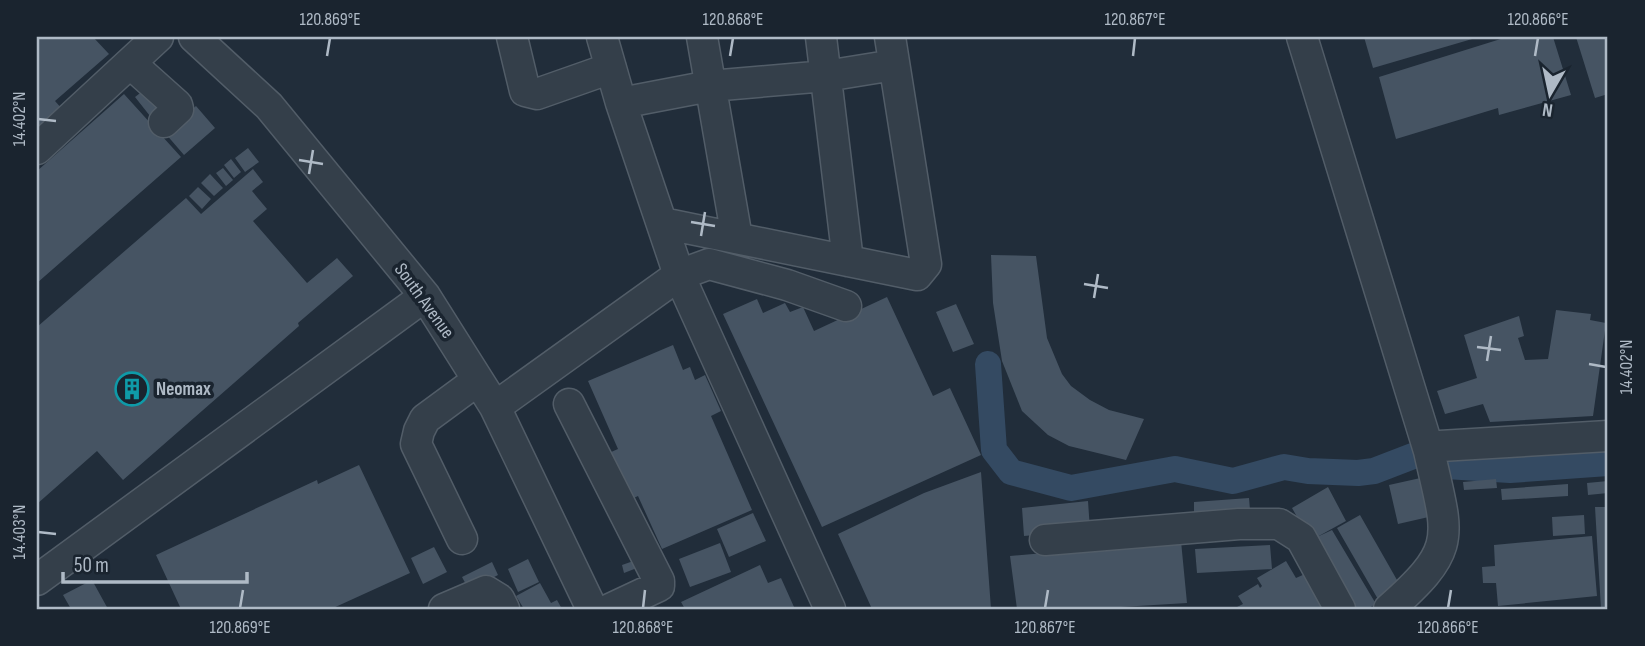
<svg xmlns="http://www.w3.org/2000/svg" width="1645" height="646" font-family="'Sofia Sans Condensed',sans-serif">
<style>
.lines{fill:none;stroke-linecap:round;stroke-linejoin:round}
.canal{stroke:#344a62;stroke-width:26}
.building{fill:#465463}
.minor-casing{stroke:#525d68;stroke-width:33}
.minor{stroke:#343f4a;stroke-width:30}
.ticks{fill:none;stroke:#afbac6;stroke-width:2.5}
.labels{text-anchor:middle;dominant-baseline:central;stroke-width:7;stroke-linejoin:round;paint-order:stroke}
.street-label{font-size:19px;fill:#afbac6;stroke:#1a242f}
.poi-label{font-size:19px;font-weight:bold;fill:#afbac6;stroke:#1a242f;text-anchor:start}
.neatline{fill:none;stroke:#afbac6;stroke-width:2.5}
.ticks-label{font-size:18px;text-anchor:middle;fill:#afbac6}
</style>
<rect width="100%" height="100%" fill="#212d3a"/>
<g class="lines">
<path class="canal" d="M988 364 994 450 1011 472 1071 488 1175 469 1233 481 1284 467 1308 471 1358 473 1374 471 1413 456
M1446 466 1510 470 1608 463"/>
</g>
<path class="building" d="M37 37H93L109 54 55 101 63 110 37 132Z
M1364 37H1479L1373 68Z
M1507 37H1553L1571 95 1499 115 1498 108 1396 139 1379 77Z
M1576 37H1608V94L1595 98Z
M148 87 163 105 150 116 135 97Z
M124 94 181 157 37 283V171Z
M196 106 215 128 184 155 165 133Z
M248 148 259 162 245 172 235 158Z
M231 159 241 172 234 178 224 165Z
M223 168 233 180 226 186 216 173Z
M253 169 263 182 252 191 267 209 253 221 307 283 337 258 353 276 298 323 299 326 123 480 97 451 37 504V327L186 198 201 214Z
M210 174 223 188 214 196 201 183Z
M198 187 211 199 202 209 189 196Z
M991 255 1036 256 1047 338 1062 374 1071 386 1090 400 1109 410 1144 419 1126 460 1069 446 1048 435 1022 411 1002 361 993 303Z
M887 297 933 396 950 388 981 455 822 527 723 314 757 299 763 313 785 303 790 312 803 307 814 331Z
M956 304 974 344 953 352 936 312Z
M1556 310 1591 314 1590 320 1606 323 1593 416 1490 422 1483 404 1445 414 1437 391 1477 378 1464 335 1519 316 1524 336 1518 338 1525 360 1548 359Z
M673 345 683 370 690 367 695 380 705 375 721 411 711 416 752 510 662 549 638 496 623 503 602 456 618 449 588 381Z
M359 465 410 573 331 609H181L156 555 317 480 318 484Z
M981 472 991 609H872L838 534 924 493Z
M1425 477 1433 516 1398 524 1389 485Z
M1496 479 1497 488 1464 490 1463 482Z
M1608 481V493L1588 495 1587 483Z
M1568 484V496L1502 500 1501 489Z
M1328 487 1346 521 1317 537 1332 530 1376 604 1367 609H1349L1292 508Z
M1249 498 1250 510 1194 515V502Z
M1088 501 1090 530 1024 536 1022 508Z
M1595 507H1608V609H1601Z
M753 513 766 541 729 557 717 529Z
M1360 515 1401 587 1379 601 1337 528Z
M1584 515 1585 534 1553 536 1552 517Z
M1592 536 1597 596 1498 606 1496 583H1483L1482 567 1495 566 1494 545Z
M1181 541 1187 603 1088 609H1017L1010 556Z
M720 543 731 572 690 587 679 559Z
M1270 545 1272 569 1197 573 1195 549Z
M434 547 447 572 423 584 411 558Z
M528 559 539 582 518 592 508 569Z
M639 559 642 566 624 573 622 565Z
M1286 561 1296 578 1305 574 1325 609H1238L1237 607 1243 604 1238 596 1258 584 1260 588 1262 586 1257 578Z
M492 562 498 575 469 590 462 577Z
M760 565 768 583 781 578 794 607 790 609H685L681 602Z
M92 580 108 609H71L63 595Z
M540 583 551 603 557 600 562 609H524L516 596Z"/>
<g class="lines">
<defs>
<path id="minor" d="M194 37 269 106 425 296 495 407 592 609
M512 37 525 91 537 94 611 68
M602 37 621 103 679 275 830 609
M702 37 737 238
M821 37 848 261
M1302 37 1429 451C1448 537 1460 547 1389 609
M130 63 177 105 178 109 164 122
M621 103 710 86 826 76 894 65
M37 149 158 37
M662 223 917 275 926 264 890 37
M569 404 659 581V586L610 609
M495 407 679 275 709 264 787 285 846 306
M1429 451 1440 446 1608 436
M462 539 416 444 419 431 425 419 478 380
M1045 540 1239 524H1279L1301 538 1340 609
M37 580 425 296
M444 609 486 591 499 599 504 609"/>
</defs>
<use href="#minor" class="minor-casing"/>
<use href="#minor" class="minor"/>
</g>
<path class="ticks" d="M327 56 330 38M730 56 733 38M1133 56 1135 38M1535 56 1538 38M38 119 56 121M299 160 323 164M309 174 313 150M691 222 715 226M701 236 705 212M1084 284 1108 288M1094 298 1098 274M1477 347 1501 350M1487 361 1491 336M1589 364 1606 367M38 532 56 534M240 608 243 590M643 608 645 590M1045 608 1048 590M1448 608 1451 590"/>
<defs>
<symbol id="building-ring" viewBox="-11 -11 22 22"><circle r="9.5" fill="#1a242f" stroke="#0f9aa8" stroke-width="1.5"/><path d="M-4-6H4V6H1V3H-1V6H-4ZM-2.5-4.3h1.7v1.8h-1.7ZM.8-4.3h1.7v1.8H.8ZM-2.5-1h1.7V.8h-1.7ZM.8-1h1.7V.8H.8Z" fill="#0f9aa8"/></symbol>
</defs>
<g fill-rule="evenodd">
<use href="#building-ring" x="113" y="370" width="38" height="38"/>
</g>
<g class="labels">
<g class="street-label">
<text transform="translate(424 301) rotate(54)">South Avenue</text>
</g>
<g class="poi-label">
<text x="156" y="389">Neomax</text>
</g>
</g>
<rect width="1645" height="646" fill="none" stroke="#1a242f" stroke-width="77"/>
<g transform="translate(1550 94) rotate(189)" stroke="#1a242f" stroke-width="5" paint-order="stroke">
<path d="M0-5L12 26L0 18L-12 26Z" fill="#afbac6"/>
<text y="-10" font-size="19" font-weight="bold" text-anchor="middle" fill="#afbac6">N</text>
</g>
<path d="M63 572v10h184v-10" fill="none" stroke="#afbac6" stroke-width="3.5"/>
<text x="74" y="572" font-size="21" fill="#afbac6" stroke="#1a242f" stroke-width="5" paint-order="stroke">50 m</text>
<rect x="38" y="38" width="1568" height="570" class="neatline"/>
<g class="ticks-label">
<text x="330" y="25">120.869°E</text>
<text x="733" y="25">120.868°E</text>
<text x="1135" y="25">120.867°E</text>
<text x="1538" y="25">120.866°E</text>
<text transform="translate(19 119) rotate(-90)" y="6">14.402°N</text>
<text transform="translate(1626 367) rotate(-90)" y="6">14.402°N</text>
<text transform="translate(19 532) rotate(-90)" y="6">14.403°N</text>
<text x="240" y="633">120.869°E</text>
<text x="643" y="633">120.868°E</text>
<text x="1045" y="633">120.867°E</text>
<text x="1448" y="633">120.866°E</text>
</g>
</svg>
